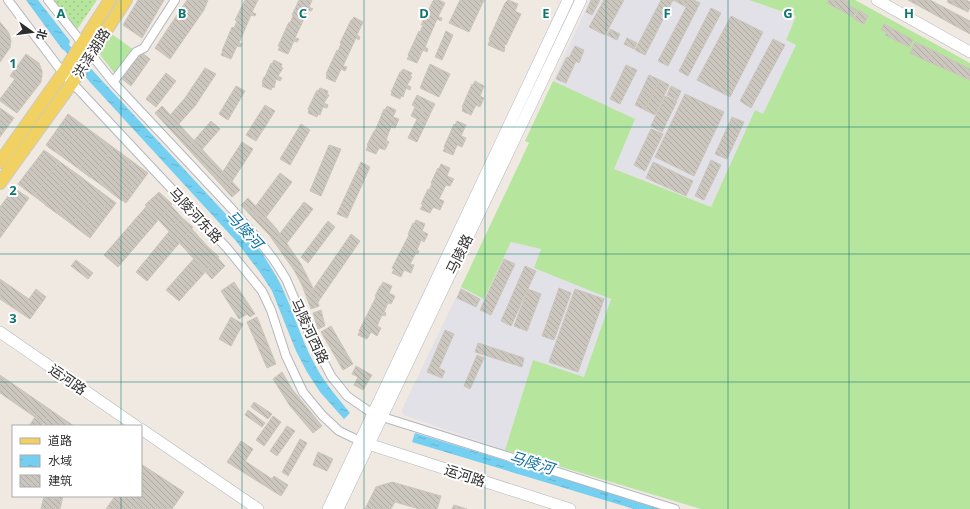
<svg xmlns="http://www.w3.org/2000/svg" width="970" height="509" font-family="'Noto Sans','Noto Sans SC',sans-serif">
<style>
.industrial{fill:#e3e1e8}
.grass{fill:#b6e59e}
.garden{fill:url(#garden-dots)}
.water{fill:url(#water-ripples)}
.building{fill:url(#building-back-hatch);stroke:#cbc5ba}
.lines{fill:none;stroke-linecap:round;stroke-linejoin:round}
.street-casing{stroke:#b4b7c1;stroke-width:10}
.secondary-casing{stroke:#b4b7c1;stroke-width:12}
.primary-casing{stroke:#c9c9c9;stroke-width:14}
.street{stroke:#fff;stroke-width:8}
.secondary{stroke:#fff;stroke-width:11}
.primary{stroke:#f2d163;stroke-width:12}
.grid{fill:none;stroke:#0f766e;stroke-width:1;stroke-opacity:0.55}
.labels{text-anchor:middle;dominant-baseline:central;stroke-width:4;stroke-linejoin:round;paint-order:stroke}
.street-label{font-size:14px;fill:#2e2e2e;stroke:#fff}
.water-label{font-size:15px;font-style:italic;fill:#0d6fa3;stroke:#fff}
.grid-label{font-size:13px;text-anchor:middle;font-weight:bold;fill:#0f766e;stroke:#fff;stroke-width:4;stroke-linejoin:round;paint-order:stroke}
</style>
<defs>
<pattern id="garden-dots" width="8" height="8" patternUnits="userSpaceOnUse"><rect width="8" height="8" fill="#b6e59e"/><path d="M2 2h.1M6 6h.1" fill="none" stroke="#9dc588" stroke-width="1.8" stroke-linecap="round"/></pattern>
<pattern id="water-ripples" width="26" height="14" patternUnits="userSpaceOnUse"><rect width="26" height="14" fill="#75cff0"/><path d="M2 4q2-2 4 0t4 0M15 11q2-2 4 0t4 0" fill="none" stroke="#66b2ce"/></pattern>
<pattern id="building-back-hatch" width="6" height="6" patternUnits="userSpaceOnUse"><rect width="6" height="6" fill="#cbc7bf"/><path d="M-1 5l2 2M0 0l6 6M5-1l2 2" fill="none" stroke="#afaba4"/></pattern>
</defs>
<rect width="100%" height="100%" fill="#efe9e1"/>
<path class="industrial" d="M590 0H749L796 16 786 40 796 45 763 115 755 111 711 207 613 169 553 81Z
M511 242 542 249 534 268 611 298 584 377 533 360 505 450 403 415 402 409 461 287 484 298Z"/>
<path class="grass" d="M749 0H855L970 63V509H701L505 450 533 360 584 377 611 299 534 268 541 249 511 242 484 299 461 287 529 143 525 141 553 81 635 119 614 169 711 207 755 110 763 114 796 45 786 40 796 16Z
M109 32 134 50 115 74 98 52Z"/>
<path class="garden" d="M52 0H97L76 31Z"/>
<path class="water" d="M26 0H38L70 41 69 45 262 253C271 268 281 282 287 299 296 319 302 341 313 361 322 380 337 397 350 413L344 419 320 392 307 372 296 351 272 291 259 271 236 241 89 81 65 51 62 49Z
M415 433 663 509H634L412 442Z"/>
<path class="building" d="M138 0H164L142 38 123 25Z
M187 0H208L204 10 170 59 155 48Z
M245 0H258L252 12 256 14 255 16 251 15 239 43 242 44 241 47 237 46 231 59 221 55 223 51H222L232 27 234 28 237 21 235 20Z
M299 0H312L309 7 313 9 311 11 308 10 295 38 299 39 297 42 294 41 288 54 278 50 280 46H278L289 22 290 23 293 16 292 15Z
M434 0H439L445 3 438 17 442 18 441 21 437 19 425 47 428 49 427 52 423 50 417 63 407 59 409 56 408 55 419 31 420 32 423 25H421L433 1Z
M460 0H484L469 32 449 23Z
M508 0 518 4 515 11 521 14 506 45 505 44 504 46 505 47 504 52 488 45 490 40 489 39 505 3Z
M591 0H600L592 15 586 12Z
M604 0H624L605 35 589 27Z
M661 0H673L645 55 635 50Z
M673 0H690L686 7Z
M690 0H694L700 3 668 66 658 61Z
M829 0H844L850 3 848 5 857 10 853 17 827 3Z
M908 0H930L970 21V34Z
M948 0H966L970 2V7L968 12 947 2Z
M711 8 721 13 688 76 679 71Z
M859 10 868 16 864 24 854 19Z
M731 16 763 32 730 97 697 80Z
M354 17 363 22 357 35 360 37 359 40 356 38 343 66 347 67 345 71 341 69 335 82 326 78 327 75 326 74 337 50 338 51 341 44 340 43 351 20H352Z
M0 22 9 33 11 41 10 48 0 62Z
M884 24 913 40 909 47 885 35 887 32 881 30Z
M610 29 620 34 617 40 607 35Z
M446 31 453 35 442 60 435 57Z
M627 38 637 43 634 49 624 44Z
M773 39 785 45 751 108 740 101Z
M915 42 932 50 927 61 910 53Z
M575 46 584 50 579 63 576 61 566 83 556 79 567 57 569 58Z
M932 50 970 69V80L927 61Z
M141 52 150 59 131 86 122 79Z
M26 54 39 63 42 71V75L41 82 17 113 0 101V99L15 79 10 76Z
M274 60 282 64 281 67 283 68 278 76 282 78 280 81 276 79 274 88 272 87 271 90 262 86 263 83 262 82 264 77H265L271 63 272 64Z
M430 64 450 74 439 97 420 88Z
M626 65 637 70 620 104 610 99Z
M205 68 216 74 195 106 175 128 166 120 185 98Z
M403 69 412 73 410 76 412 77 407 85 411 87 410 90 406 88 403 97 401 96 400 99 391 95 392 92H391L400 72H401Z
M166 73 176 81 156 107 146 99Z
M649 75 660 80 645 110 635 105Z
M660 80 669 85 655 115 645 110Z
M475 81 484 86 480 96 484 98 480 107 476 105 471 115 462 111 463 108 462 107 472 84 473 85Z
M236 86 245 91 228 120 219 114Z
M671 86 681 91 677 100 667 95Z
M320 88 328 91 327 94 329 95 324 103 328 105 327 108 323 107 320 115 318 114 317 117 308 113 309 110 308 109 317 90 318 91Z
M685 94 724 112 694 176 655 157Z
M417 95 435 104 430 114 412 105Z
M665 96 677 101 662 132 651 126Z
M265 105 275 111 256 141 246 135Z
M162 106 240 190 232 197 155 113Z
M387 106 396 110 393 117 399 119 395 128 391 127 386 140 389 142 385 150 379 148 376 154 366 150 368 146 367 145 374 131H375L384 109 385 110Z
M415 107 430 114 426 123 411 116Z
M0 108 14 118 0 137Z
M68 114 148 173 126 203 46 145Z
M70 117 82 125 60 155 48 147Z
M732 117 744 122 727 159 715 154Z
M417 119 426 123 417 142 408 138Z
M211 121 220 129 199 153 190 145Z
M457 121 466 125 461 136 466 138 462 147 457 145 453 155 443 151 445 148 444 147 454 124 455 125Z
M301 124 310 130 290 165 280 159Z
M651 129 663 134 645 171 634 165Z
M101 139 113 148 91 178 79 169Z
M242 142 253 149 231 183 220 176Z
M329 145 341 149 321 196 310 191Z
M44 150 116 203 90 238 18 184Z
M47 153 59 161 34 196 22 187Z
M711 160 721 165 704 200 695 196Z
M131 161 144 171 122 201 109 191Z
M361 162 370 167 347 218 337 214Z
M653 162 693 181 686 196 646 178Z
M441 164 450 168 447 176 454 179 450 186 446 185 439 199 444 201 440 210 433 207 430 213 420 209 423 205 421 204 428 189 429 190 432 184 431 183 438 168 439 169Z
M71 170 84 179 58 214 45 205Z
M280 173 292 182 264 220 252 211Z
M14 188 29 198 0 238V207Z
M98 190 110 199 85 234 72 224Z
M159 192 172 204 118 267 104 255Z
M159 192 225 266 212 279 145 205Z
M248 198 276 228 301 264 312 286 319 306 311 309 302 285 294 270 270 236 241 205Z
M304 202 313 209 287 243 278 236Z
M181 217 193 227 147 281 136 272Z
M416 220 425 224 422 231 428 234 424 242 421 240 417 250 419 251 418 254 416 253 410 264 414 265 411 273 404 270 401 277 392 273 394 269 392 268 409 235 408 234 413 223 414 224Z
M328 221 335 227 308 263 301 257Z
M351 234 360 241 318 302 309 295Z
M206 245 219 257 179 301 166 290Z
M504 259 515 264 491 315 480 310Z
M76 260 93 273 88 279 71 266Z
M525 266 536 271 511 326 501 321Z
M0 279 29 299 36 289 46 297 30 319 0 299Z
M234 282 255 314 250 317 247 314 239 319 221 291Z
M383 282 392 286 389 293 395 296 391 304 388 303 384 312 386 313 385 316 382 315 377 326 381 328 377 336 371 332 367 339 358 335 360 331H359L376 297 375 296 380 286H381Z
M559 288 571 293 554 340 542 336Z
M461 289 480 299 476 307 457 298Z
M528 289 541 294 527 331 514 326Z
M575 289 604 299 578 372 549 362Z
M321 310 325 326 318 329 313 313Z
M231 317 243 324 231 346 219 339Z
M257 317 276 364 267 368 247 322Z
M331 326 353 364 343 370 321 332Z
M445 330 454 334 447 350 438 346Z
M478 343 524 358 522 367 475 352Z
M438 346 447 350 439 368 445 371 442 378 427 372Z
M477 355 484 358 470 389 464 386Z
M356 366 372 375 363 390 354 385 358 377 352 374Z
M282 372 292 389 322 426 313 433 290 406 273 379Z
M0 375 52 411 74 426H48L0 393Z
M254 402 272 414 268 419 251 407Z
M43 405 52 411 41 426H29Z
M248 410 265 423 262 427 245 415Z
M273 416 281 422 264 446 256 440Z
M287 426 295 431 277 456 270 451Z
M300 439 307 443 288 476 282 472Z
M241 441 253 449 245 461 272 479 274 476 288 485 281 496 227 462Z
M318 452 333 459 327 471 313 465Z
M141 464 184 492 172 509H106L115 496H141Z
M392 482 441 496 437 509H419L395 502 391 509H365L376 487Z
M44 496 62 500 60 509H41Z
M47 496H63L62 500Z
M454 505 467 509H452Z"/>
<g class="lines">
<defs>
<path id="street" d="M8 0 63 73 227 248 262 291 271 310 286 356 303 392 322 415 339 431 360 441
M48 0 113 82 231 208 257 238 274 260 286 279 309 333 331 376 347 396 373 414 675 509
M113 82 136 52 144 48 175 0"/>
<path id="secondary" d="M877 0 970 52
M0 332 136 426
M141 429 258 509
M362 442 570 509
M328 509 568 0
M338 509 581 0"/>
<path id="primary" d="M0 162 63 73 110 0
M0 183 72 83 126 0"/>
</defs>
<use href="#street" class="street-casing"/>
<use href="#secondary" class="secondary-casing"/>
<use href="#primary" class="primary-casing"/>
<use href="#street" class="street"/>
<use href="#secondary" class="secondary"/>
<use href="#primary" class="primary"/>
</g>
<path class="grid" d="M121 0V426M242 0V509M364 0V509M485 0V509M606 0V509M728 0V509M849 0V509M0 127H970M0 254H970M0 382H970M121 496V509"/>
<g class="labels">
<g class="street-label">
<text transform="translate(91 53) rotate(-58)">洪泽湖路</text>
<text transform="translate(196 215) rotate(47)">马陵河东路</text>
<text transform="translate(459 254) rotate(-64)">马陵路</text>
<text transform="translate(310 331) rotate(65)">马陵河西路</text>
<text transform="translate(68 379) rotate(35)">运河路</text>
<text transform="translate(465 475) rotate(18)">运河路</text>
</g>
<g class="water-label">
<text transform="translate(245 229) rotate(48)">马陵河</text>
<text transform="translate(532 462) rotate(17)">马陵河</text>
</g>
</g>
<g class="grid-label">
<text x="61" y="18">A</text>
<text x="182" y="18">B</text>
<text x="303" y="18">C</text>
<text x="424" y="18">D</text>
<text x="546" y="18">E</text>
<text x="667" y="18">F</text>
<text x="788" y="18">G</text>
<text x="909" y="18">H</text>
<text x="13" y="68">1</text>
<text x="13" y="195">2</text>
<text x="13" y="323">3</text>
</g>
<rect x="12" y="425" width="130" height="72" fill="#ffffff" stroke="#ababab"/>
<rect x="20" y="438" width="20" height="6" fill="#f2d163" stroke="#ababab"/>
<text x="48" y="445" font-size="12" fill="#2e2e2e">道路</text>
<rect x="20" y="455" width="20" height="12" fill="url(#water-ripples)" stroke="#ababab"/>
<text x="48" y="465" font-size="12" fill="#2e2e2e">水域</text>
<rect x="20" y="475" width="20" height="12" fill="url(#building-back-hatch)" stroke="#ababab"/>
<text x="48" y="485" font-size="12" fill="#2e2e2e">建筑</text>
<g transform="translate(32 32) rotate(104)" stroke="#ffffff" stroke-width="3" paint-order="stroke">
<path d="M0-3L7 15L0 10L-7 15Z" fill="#2e2e2e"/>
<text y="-6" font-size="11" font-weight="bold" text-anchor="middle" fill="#2e2e2e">北</text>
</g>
</svg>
